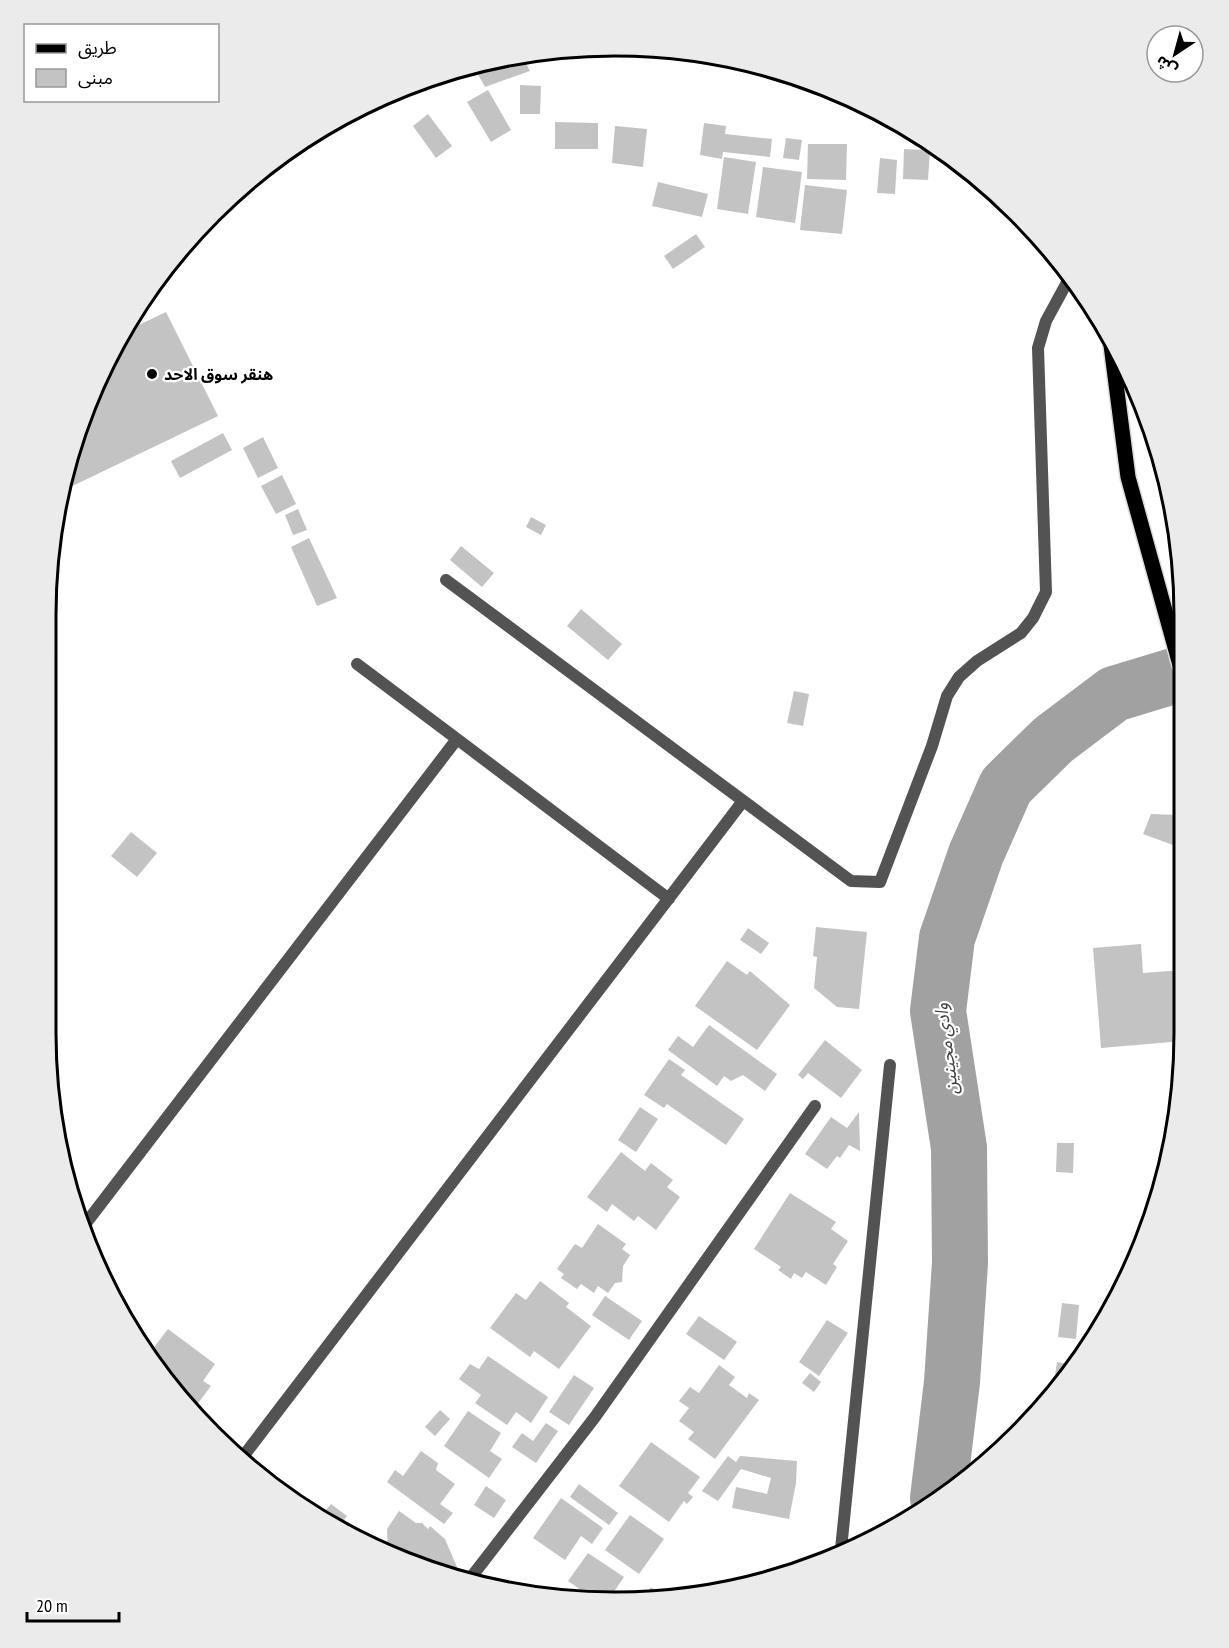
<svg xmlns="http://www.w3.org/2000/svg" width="1229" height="1648" font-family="'PT Sans Narrow','Noto Sans Arabic',sans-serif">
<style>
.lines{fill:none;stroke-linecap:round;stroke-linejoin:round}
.river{stroke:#a1a1a1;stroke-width:56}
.building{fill:#c3c3c3}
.primary-casing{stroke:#dbdbdb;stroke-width:18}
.minor{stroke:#535353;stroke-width:12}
.primary{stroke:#000;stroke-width:15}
.poi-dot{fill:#000;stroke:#fff;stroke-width:2}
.labels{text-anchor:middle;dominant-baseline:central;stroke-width:4.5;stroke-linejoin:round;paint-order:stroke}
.poi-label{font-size:16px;font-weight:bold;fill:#000;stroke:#fff;text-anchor:start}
.water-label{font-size:18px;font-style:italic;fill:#424242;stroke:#fff}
.rim{fill:none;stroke:#000;stroke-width:3}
</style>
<rect width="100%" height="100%" fill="#fff"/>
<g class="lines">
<path class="river" d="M938 1498 952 1382 960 1263 959 1148 938 1011 947 938 976 854 1006 786 1053 740 1114 694 1180 674"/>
</g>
<path class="building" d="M522 55 530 71 485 87 472 64Z
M520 85 541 86 540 114H520Z
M488 90 511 130 491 142 467 102Z
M428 114 452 146 436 158 413 126Z
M555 122 598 123V149H555Z
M704 123 726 126 725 134 772 139 770 157 723 152 722 159 700 155Z
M615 126 647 129 643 167 612 163Z
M786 138 802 140 799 160 783 158Z
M808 144H847L846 180 807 179Z
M904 149 930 150 928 180 903 179Z
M724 157 756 162 748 214 717 209Z
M880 158 897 160 895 194 877 193Z
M763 167 802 172 795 223 756 217Z
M658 182 708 194 702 217 652 206Z
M805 185 847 190 842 234 800 230Z
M696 234 705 247 673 269 664 256Z
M166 312 218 416 60 492 64 467 126 331Z
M223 433 232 450 180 478 171 461Z
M263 437 278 468 258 478 243 448Z
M282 475 296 504 276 514 261 486Z
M298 509 307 530 293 535 285 515Z
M531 517 546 525 541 535 526 527Z
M309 538 337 598 317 606 291 547Z
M461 546 494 573 482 587 450 560Z
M581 609 622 644 608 660 567 626Z
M794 691 809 694 803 726 787 723Z
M1151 814 1178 815 1181 824V848L1143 834Z
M131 832 157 853 137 877 111 856Z
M816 927 867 932 859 1009 837 1007 814 988 817 957 813 956Z
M748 928 769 943 761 954 740 940Z
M1141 944 1143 973 1182 970 1183 1041 1101 1048 1093 948Z
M727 961 747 975 750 971 790 1005 757 1050 695 1006Z
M709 1025 777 1074 765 1091 743 1075 731 1081 724 1076 717 1086 668 1050 678 1036 693 1047Z
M825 1040 862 1070 841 1098 808 1073 803 1079 798 1075Z
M669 1059 685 1070 681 1075 744 1119 726 1145 667 1104 664 1108 644 1095Z
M640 1107 658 1119 636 1152 618 1140Z
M859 1112 860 1151 849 1145 840 1158 837 1156 827 1169 805 1154 831 1117 847 1128Z
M1057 1143H1074L1073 1173 1056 1172Z
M621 1152 645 1171 651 1163 673 1180 667 1187 680 1197 656 1230 638 1216 634 1221 612 1204 607 1212 587 1197Z
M790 1193 836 1222 831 1229 848 1241 833 1264 837 1267 826 1285 806 1272 802 1278 794 1273 791 1279 778 1270 781 1267 754 1249Z
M598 1224 626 1244 622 1249 630 1255 623 1266 622 1282 615 1283 608 1293 598 1286 594 1293 581 1284 577 1289 561 1278 564 1274 557 1269 575 1244 582 1248Z
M540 1281 569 1303 566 1307 591 1326 559 1369 534 1351 530 1357 490 1328 516 1293 526 1300Z
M1109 1294 1118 1295 1104 1323Z
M605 1296 642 1321 629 1340 592 1315Z
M1062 1303 1079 1305 1076 1339 1058 1337Z
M699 1316 737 1342 724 1360 686 1334Z
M827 1320 848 1333 819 1376 799 1362Z
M168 1329 215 1364 203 1381 211 1386 193 1410 149 1354Z
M488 1356 548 1397 531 1423 516 1412 507 1425 475 1403 481 1395 459 1379 470 1364 479 1369Z
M1057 1362 1074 1365 1052 1396Z
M719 1365 735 1377 729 1385 747 1398 749 1393 759 1400 715 1459 688 1439 694 1432 679 1421 689 1408 679 1401 690 1387 699 1393Z
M810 1373 821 1382 814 1392 802 1383Z
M574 1375 594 1388 569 1425 549 1412Z
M440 1410 450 1419 435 1436 425 1427Z
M468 1411 501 1433 490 1451 502 1459 489 1478 444 1446Z
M546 1423 558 1431 536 1463 512 1447 522 1433 533 1441Z
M651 1442 700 1477 688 1493 693 1497 687 1504 684 1501 669 1522 619 1486Z
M421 1451 438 1463 436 1470 455 1484 440 1504 453 1513 444 1524 387 1482 395 1470 403 1476Z
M728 1456 736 1462 740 1456 797 1461 796 1483 789 1519 732 1508 736 1487 767 1494 771 1478 741 1469 718 1501 702 1491Z
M579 1484 618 1513 609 1525 570 1497Z
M486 1486 506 1500 494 1518 474 1505Z
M561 1498 603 1528 592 1544 581 1536 565 1560 533 1538Z
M331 1504 347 1516 339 1527 322 1515Z
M399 1511 416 1523H422L428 1529 430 1526 445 1539 457 1567 452 1574 388 1553 387 1529Z
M630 1515 664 1539 639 1574 605 1550Z
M588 1553 624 1577 609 1599 592 1598 568 1581Z
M651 1587 663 1596 668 1589 676 1595 682 1587 691 1594 652 1602 641 1601Z"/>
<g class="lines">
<defs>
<path id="primary" d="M1111 345 1128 477 1180 665"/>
</defs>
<use href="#primary" class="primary-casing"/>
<path class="minor" d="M446 580 851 881 880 882 932 746 947 696 959 677 977 661 1021 633 1033 618 1046 592 1038 348 1046 321 1071 275
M357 664 457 739
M83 1227 457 739 669 899
M242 1458 743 801
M841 1549 890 1065
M469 1580 595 1417 815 1106"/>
<use href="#primary" class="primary"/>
</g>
<circle class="poi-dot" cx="152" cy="374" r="6"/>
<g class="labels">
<g class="poi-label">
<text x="164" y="374">هنقر سوق الاحد</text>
</g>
<g class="water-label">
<text transform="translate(946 1049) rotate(-97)">وادي مجينين</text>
</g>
</g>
<path d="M0 0H1229V1648H0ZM615 56H615A559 559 0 0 1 1174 615V1033A559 559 0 0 1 615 1592H615A559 559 0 0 1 56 1033V615A559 559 0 0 1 615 56Z" fill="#ebebeb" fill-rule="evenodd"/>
<path class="rim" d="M615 56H615A559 559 0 0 1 1174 615V1033A559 559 0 0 1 615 1592H615A559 559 0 0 1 56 1033V615A559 559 0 0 1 615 56Z"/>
<rect x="24" y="24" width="195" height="78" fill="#ffffff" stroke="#999999" stroke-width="1.5"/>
<rect x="36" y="44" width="30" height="9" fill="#000000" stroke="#999999" stroke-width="1.5"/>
<text x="78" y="54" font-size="18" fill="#000000">طريق</text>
<rect x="36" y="69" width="30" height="18" fill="#c3c3c3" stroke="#999999" stroke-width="1.5"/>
<text x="78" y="84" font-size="18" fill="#000000">مبنى</text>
<g transform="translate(1175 54) rotate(216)"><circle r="28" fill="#ffffff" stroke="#999999" stroke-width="1.5"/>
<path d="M0-4.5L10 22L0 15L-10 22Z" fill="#000000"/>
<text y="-9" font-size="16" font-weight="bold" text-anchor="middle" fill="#000000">ش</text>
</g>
<path d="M27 1612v9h92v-9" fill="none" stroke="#000000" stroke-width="3"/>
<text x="36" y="1612" font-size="18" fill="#000000" stroke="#ffffff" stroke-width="4.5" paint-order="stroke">20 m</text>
</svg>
